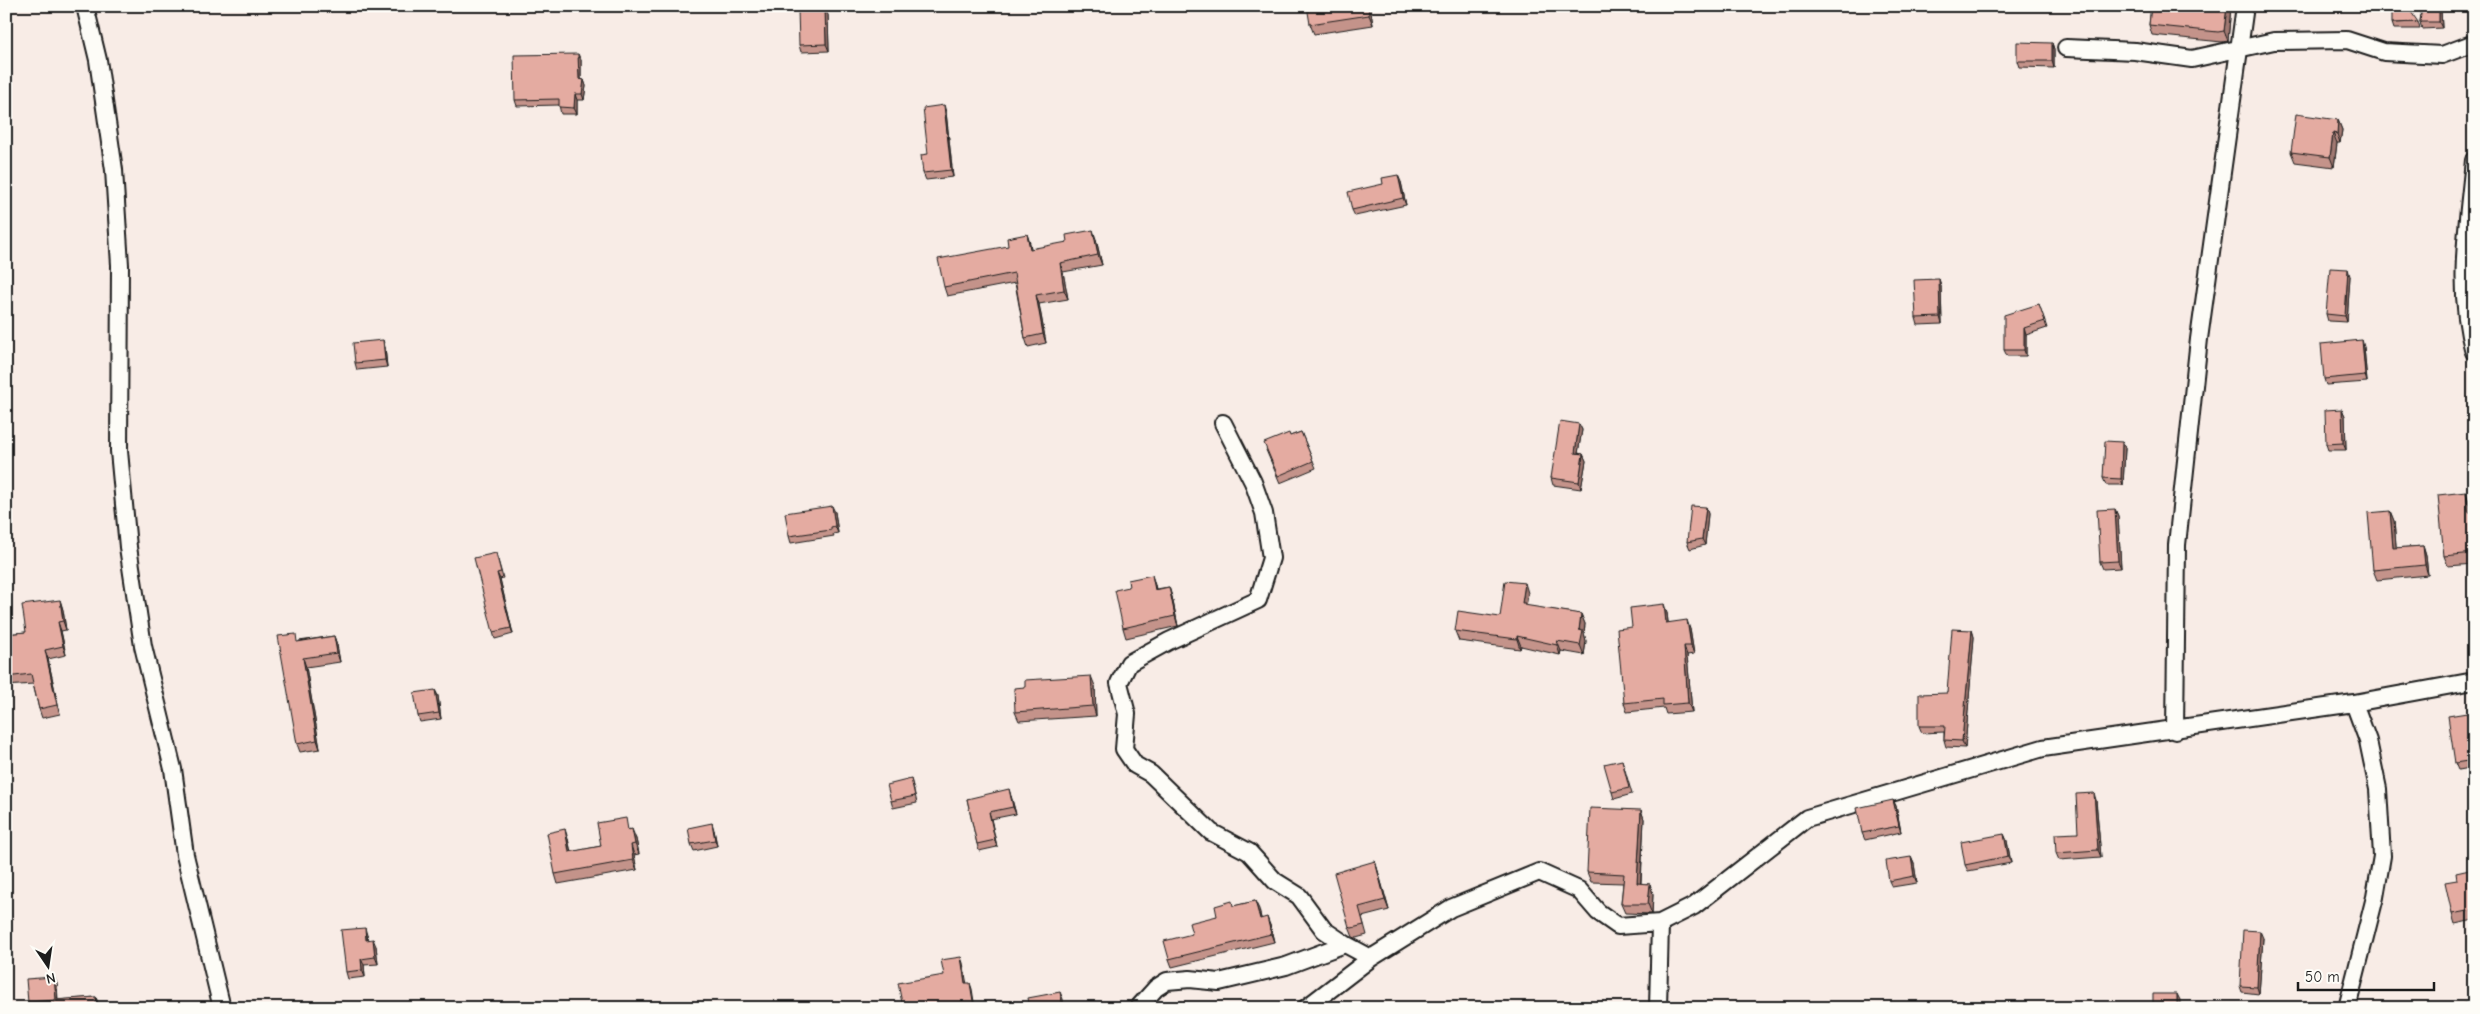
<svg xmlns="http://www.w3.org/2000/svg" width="2480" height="1014" font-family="'Comic Neue',sans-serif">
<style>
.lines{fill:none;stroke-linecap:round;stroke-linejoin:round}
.minor-casing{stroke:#1c1c1c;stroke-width:20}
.minor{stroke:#fdfcf7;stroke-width:16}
.wall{fill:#c4938a;stroke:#1c1c1c}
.shaded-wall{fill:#a07871;stroke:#1c1c1c}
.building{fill:#e4aba1;stroke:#1c1c1c}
</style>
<rect width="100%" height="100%" fill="#f8ece6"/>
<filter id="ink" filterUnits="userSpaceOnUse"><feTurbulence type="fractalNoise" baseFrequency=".02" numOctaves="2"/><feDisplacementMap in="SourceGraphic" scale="10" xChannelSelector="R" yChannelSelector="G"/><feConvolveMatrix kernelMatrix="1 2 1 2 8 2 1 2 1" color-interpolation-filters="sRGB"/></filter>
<g filter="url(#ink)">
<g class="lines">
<defs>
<path id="minor" d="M85 6 98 60 114 170 120 265 119 451 128 547 143 646 173 769 185 855 222 1008
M2066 48 2135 51 2192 59 2274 41 2347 40 2384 52 2442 55 2474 43
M2474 160C2468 224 2456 290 2474 352
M1223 423 1253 482 1264 513 1271 558 1258 600 1169 641 1129 663 1119 683 1127 714 1124 749 1135 765 1151 774 1211 832 1249 852 1275 881 1299 896 1324 930 1345 944
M2175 731 2177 545 2199 339 2245 6
M1138 1008 1156 988 1167 981 1190 979 1219 982 1286 966 1345 944 1371 958
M1306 1008 1371 958 1451 908 1539 872 1579 890 1598 912 1618 926 1660 923 1694 906 1807 818 2043 748 2354 703 2474 681
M1658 1008 1660 923
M2347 1008 2375 897 2382 856 2378 789 2368 741 2354 703"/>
</defs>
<use href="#minor" class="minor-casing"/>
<use href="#minor" class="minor"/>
</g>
<path class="wall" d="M1370 6 1373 25 1314 34 1310 24Z
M2151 6H2231L2228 41 2222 42 2152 35 2149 25Z
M2422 6H2440L2441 9 2442 28 2422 29 2420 22Z
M828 15 829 51 801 52 799 45Z
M2418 22 2420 29H2394L2392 23Z
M2052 43 2054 49V68L2019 67 2017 61Z
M581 60V79L584 80 586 86 584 100H577V114H561L559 105 517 106 515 100Z
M946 112 953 177 926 180 923 173 928 154Z
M2338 120 2342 130 2340 143H2337L2334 167 2295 162 2291 152Z
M1401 182 1406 205 1355 216 1352 210 1383 184Z
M1027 234 1031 249 1096 239 1102 265 1063 272 1068 299 1039 304 1046 343 1028 347 1025 338 1015 283 947 296 944 287Z
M2350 276 2347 322 2328 321 2326 314Z
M1939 279 1941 286 1942 324 1918 325 1916 318Z
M2039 304 2047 328 2026 335V356H2007L2004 350Z
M385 347 387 367 357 370 355 363Z
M2364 347 2367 382 2326 385 2324 379Z
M2342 409 2345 416 2346 450H2328L2326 444Z
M1579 424 1582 430 1578 453 1583 454 1586 461 1581 489 1553 485 1551 478Z
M1301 432 1316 468 1280 483 1266 450 1290 436Z
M2122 442 2125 448 2123 485H2106L2103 478Z
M2469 502 2470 512H2474V564L2448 566 2444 556Z
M1706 507 1708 514 1705 545 1690 549 1687 542Z
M2115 509 2118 516 2121 568 2103 569 2100 562Z
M2390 511 2394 521 2396 548 2423 546 2426 556 2428 575 2377 580 2373 570Z
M835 512 838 533 833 534 834 536 791 543 789 536Z
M498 560 503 578 500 579 513 634 495 639 493 632Z
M1155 585 1156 589 1169 587 1172 597 1178 626 1126 638 1123 628Z
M1528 593 1526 606 1581 614 1585 624 1584 633 1586 641 1584 655 1561 651 1560 655 1521 646 1520 649 1459 641 1455 631 1500 617Z
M60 600 63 610 66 630 61 631 66 655 48 659 60 714 42 718 39 709 33 684 6 686V634L26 632Z
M1667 613 1668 622 1690 629 1694 654 1687 655 1692 712 1666 714 1664 708 1627 712 1624 703 1632 627Z
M1972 630 1974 637 1965 748 1946 747 1944 740V732L1922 733 1919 726 1947 693Z
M334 636 337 645 340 662 306 667 320 749 300 752 297 744 299 641Z
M1095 686 1096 716 1019 721 1015 712 1025 687Z
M435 690 438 696 441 719 420 722 418 716Z
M2467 713 2470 720 2474 743V767L2458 770 2455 763Z
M1622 760 1632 794 1614 799 1612 792Z
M911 779 913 786 917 803 893 808 891 801Z
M1011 796 1016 814 991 819 997 847 979 851 977 844 967 799Z
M1893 800 1896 806 1901 832 1865 840 1862 833Z
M2096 800 2101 857 2059 860 2056 853 2078 833Z
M1641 810 1644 819 1641 884H1650L1653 894 1652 914 1625 913 1621 904 1623 883 1591 882 1587 872Z
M630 829 636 839 639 854 634 855 637 870 558 884 555 874 568 839 571 852 601 846Z
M714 830 717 846 694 851 691 844Z
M2004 834 2007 841 2011 863 1968 871 1965 865Z
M1911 857 1914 864 1917 883 1892 887 1889 881Z
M1375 861 1378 871 1389 910 1362 917 1367 935 1356 938 1353 937 1349 927Z
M2474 869V920L2455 924 2452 914 2457 880Z
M1255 901 1261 918 1270 925 1274 942 1172 967 1169 959 1192 934 1217 916 1234 906Z
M367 935 368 940 376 946 378 964 364 965 365 977 348 979 346 972Z
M2263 938 2259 994 2242 992 2240 986Z
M54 977 57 984 58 1000 96 997 99 1008H30L28 1002Z"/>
<path class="shaded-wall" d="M1368 6H1370L1373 25 1369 15Z
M2227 6H2231L2228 41 2224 31Z
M2439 6H2440L2441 9 2442 28 2439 22Z
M825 8 828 15 829 51 826 44Z
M2052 43 2054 49V68L2052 61Z
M578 54 581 60V85L579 79Z
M584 80 586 86 584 100 582 94Z
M575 94 577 100V114L574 108Z
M944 105 946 112 953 177 951 170Z
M2338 120 2342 130 2340 143 2337 134Z
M2333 133 2337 143 2334 167 2330 157Z
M1398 175 1401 182 1406 205 1403 198Z
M1093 230 1096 239 1102 265 1098 255Z
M1027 234 1030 243 1033 258 1030 249Z
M1060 263 1063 272 1068 299 1064 290Z
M2348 269 2350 276 2347 322 2345 316Z
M1939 279 1941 286 1942 324 1940 317Z
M1036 295 1039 304 1046 343 1043 334Z
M2024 328 2026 335V356L2024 350Z
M383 340 385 347 387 367 385 360Z
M2362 340 2364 347 2367 382 2365 375Z
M2342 409 2345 416 2346 450 2343 443Z
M1579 424 1582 430 1577 459 1575 453Z
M2122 442 2125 448 2123 485 2121 479Z
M1583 454 1586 461 1581 489 1579 482Z
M2466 492 2469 502 2472 522 2468 512Z
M832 506 835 512 838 533 835 526Z
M1706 507 1708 514 1705 545 1702 539Z
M2115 509 2118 516 2121 568 2118 561Z
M2390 511 2394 521 2397 558 2393 548Z
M2423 546 2426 556 2428 575 2425 565Z
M497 573 500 579 513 634 511 628Z
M1152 575 1155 585 1158 600 1155 590Z
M1525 583 1528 593 1526 607 1522 603Z
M1169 587 1172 597 1178 626 1175 616Z
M60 600 63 610 66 630 63 621Z
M1664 604 1667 613 1669 631 1666 623Z
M1581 614 1585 624 1584 633 1586 641 1584 655 1580 645 1579 630Z
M1687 620 1690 629 1694 654 1691 646Z
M58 622 61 631 66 655 63 646Z
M1972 630 1974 637 1965 748 1962 741Z
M334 636 337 645 340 662 337 653Z
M1517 636 1521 646 1520 649 1517 639Z
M1557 641 1561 651 1560 655 1557 645Z
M1684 646 1687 655 1692 712 1688 703Z
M45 650 48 659 60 714 57 705Z
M303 658 306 667 320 749 317 740Z
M1091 676 1095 686 1096 716 1093 706Z
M435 690 438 696 441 719 439 713Z
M2467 713 2470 720 2474 743V751Z
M1009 789 1011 796 1016 814 1013 807Z
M2094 793 2096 800 2101 857 2098 850Z
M1893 800 1896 806 1901 832 1899 826Z
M1641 810 1644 819 1640 893 1637 883Z
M989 812 991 819 997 847 995 840Z
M712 823 714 830 717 846 715 840Z
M565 829 568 839 573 862 569 852Z
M632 829 636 839 639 854 635 844Z
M2004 834 2007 841 2011 863 2008 856Z
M631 845 634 855 637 870 633 860Z
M1911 857 1914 864 1917 883 1914 876Z
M1375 861 1378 871 1389 910 1385 900Z
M1650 884 1653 894 1652 914 1648 904Z
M1255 901 1259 909 1263 927 1260 919Z
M1267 917 1270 925 1274 942 1271 934Z
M365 928 367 935 368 947 366 940Z
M2260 931 2263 938 2259 994 2257 987Z
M373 939 376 946 378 964 375 957Z
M961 957 963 963 968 990 965 983Z
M361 959 364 965 365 977 362 970Z
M54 977 57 984 58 1007 56 1001Z
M970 983 972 989 975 1008 974 1007Z
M1060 992 1063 999 1064 1008H1063Z
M2177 994 2180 1000V1008H2177Z
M96 997 99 1007V1008H96Z"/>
<path class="building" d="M1307 6H1368L1369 15 1310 24Z
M2151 6H2227L2224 31 2218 32 2149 25Z
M2392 6H2407L2418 22 2392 23Z
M2422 6H2439V22H2420Z
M825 8 826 44 799 45 798 9Z
M2017 42 2052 43V61H2017Z
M578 54 579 79 584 80 582 94H575L574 108 559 107V99L515 100 514 55Z
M944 105 951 170 923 173 921 155 928 154 923 108Z
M2296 114 2338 120 2337 134 2333 133 2330 157 2291 152Z
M1398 175 1403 198 1352 210 1348 192 1383 184 1382 178Z
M1093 230 1098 255 1060 263 1064 290 1036 295 1043 334 1025 338 1014 273 944 287 938 259 1008 246 1007 238 1027 234 1030 249 1067 242 1066 235Z
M2330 268 2348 269 2345 316 2326 314Z
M1939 279 1940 317 1916 318 1914 280Z
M2039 304 2045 321 2024 328V350H2004V315Z
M383 340 385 360 355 363 353 343Z
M2362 340 2365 375 2324 379 2321 344Z
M2342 409 2343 443 2326 444 2325 410Z
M1560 421 1579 424 1575 453 1583 454 1579 482 1551 478Z
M1301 432 1313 461 1278 476 1264 443 1289 433 1290 436Z
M2105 441 2122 442 2121 479 2103 478Z
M2466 492 2468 512H2474V553L2444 556 2438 495Z
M832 506 835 526 831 527V530L789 536 785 513Z
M1691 506 1706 507 1702 539 1687 542Z
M2115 509 2118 561 2100 562 2097 510Z
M2390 511 2393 548 2423 546 2425 565 2373 570 2368 513Z
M496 553 501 572 497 573 511 628 493 632 474 558Z
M1152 575 1155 590 1169 587 1175 616 1123 628 1115 590 1129 587 1128 580Z
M1505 581 1525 583 1522 603H1525L1524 605 1581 614 1579 630 1583 631 1580 645 1557 641V645L1517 636V639L1455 631 1458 611 1500 617Z
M60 600 63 621 58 622 63 646 45 650 57 705 39 709 31 674 6 677V634L26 632 22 605Z
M1664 604 1666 623 1687 620 1691 646H1684L1688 703 1663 705V699L1624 703 1617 629 1632 627 1630 608Z
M1952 629 1972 630 1962 741 1944 740 1945 726H1919V694L1947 693Z
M296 634 297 642 334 636 337 653 303 658 317 740 297 744 278 636Z
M1091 676 1093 706 1015 712 1014 688 1025 687V680Z
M435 690 439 713 418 716 414 693Z
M2467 713 2474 751V760L2455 763 2448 716Z
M1622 760 1629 788 1612 792 1604 764Z
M911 779 915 796 891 801 887 785Z
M1009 789 1013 807 989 812 995 840 977 844 967 799Z
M2094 793 2098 850 2056 853 2055 834 2078 833 2076 794Z
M1893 800 1899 826 1862 833 1857 808Z
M1590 808 1641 810 1637 883 1650 884 1648 904H1621L1624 874 1587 872Z
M626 818 628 830 632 829 635 844 631 845 633 860 555 874 547 833 565 829 569 852 601 846 597 823Z
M712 823 715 840 691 844 688 828Z
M2004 834 2008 856 1965 865 1961 842Z
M1911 857 1914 876 1889 881 1886 861Z
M1375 861 1385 900 1359 907 1364 925 1352 928 1349 927 1334 873Z
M2474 869V913L2472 910 2452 914 2445 882 2457 880 2456 873Z
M1232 901 1233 906 1255 901 1260 919 1267 917 1271 934 1169 959 1164 941 1192 934 1189 923 1217 916 1215 906Z
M365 928 366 940 373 939 375 957 361 959 362 970 346 972 341 930Z
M2243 930 2260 931 2257 987 2240 986Z
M961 957 965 983H970L974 1007 996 1004 997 1008H903L898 983 944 975 941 960Z
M54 977 56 1000 28 1002 26 979Z
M1060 992 1063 1008H1030L1028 998Z
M2153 994H2177V1008H2153Z
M96 997V1008H54V1000Z
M2474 1002V1008H2445Z"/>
</g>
<rect width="2480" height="1014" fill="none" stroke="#fdfcf7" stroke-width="25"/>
<rect x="12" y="12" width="2455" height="989" fill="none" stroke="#1c1c1c" stroke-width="2" filter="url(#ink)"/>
<g transform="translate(48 966) rotate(167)" stroke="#fdfcf7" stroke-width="4" paint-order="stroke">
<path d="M0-4L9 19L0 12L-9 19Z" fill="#1c1c1c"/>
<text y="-8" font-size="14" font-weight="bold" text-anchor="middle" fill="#1c1c1c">N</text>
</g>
<path d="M2298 982v8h136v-8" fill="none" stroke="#1c1c1c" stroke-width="2.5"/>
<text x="2305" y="982" font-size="15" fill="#1c1c1c" stroke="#fdfcf7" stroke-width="4" paint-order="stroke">50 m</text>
</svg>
